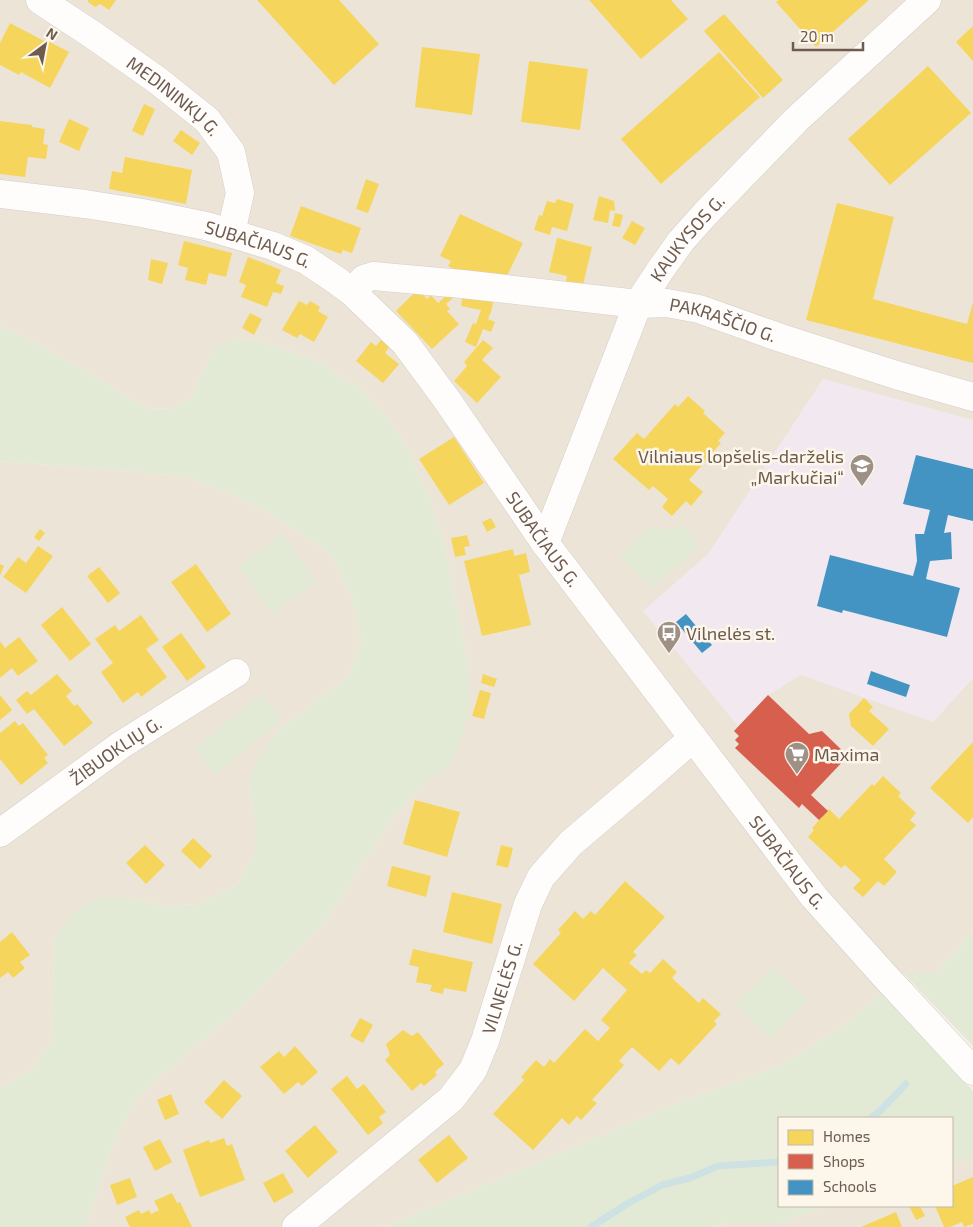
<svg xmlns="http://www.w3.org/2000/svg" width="973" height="1227" font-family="'Exo 2',sans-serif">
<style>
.residential{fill:#ede4d8}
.education{fill:#f2e9f0}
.green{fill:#e2ead6}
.homes{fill:#f6d55c}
.shops{fill:#d6604d}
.schools{fill:#4393c3}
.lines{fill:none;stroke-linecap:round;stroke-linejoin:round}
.stream{stroke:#cee1e3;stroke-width:7}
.street-casing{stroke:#d4cec8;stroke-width:29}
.secondary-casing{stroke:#d3cdc5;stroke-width:29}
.street{stroke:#fefdfc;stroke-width:28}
.secondary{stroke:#fefdfc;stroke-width:28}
.labels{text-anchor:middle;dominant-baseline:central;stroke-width:5;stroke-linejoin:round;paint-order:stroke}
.street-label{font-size:18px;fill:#6f5b4e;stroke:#fcf6eb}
.poi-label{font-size:18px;fill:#6f5b4e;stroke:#fcf6eb;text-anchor:start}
</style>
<rect width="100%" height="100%" fill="#f5f1ea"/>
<path class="residential" d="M0 0H973V932L936 973H903L883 992 842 1027 783 1064 659 1111 471 1191 383 1227H88V1220L111 1148 132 1105 165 1072 244 1005 325 922 391 820 417 791 469 670 445 547 429 496 406 446 390 421 364 392 320 362 259 341 238 339 212 352 191 398 175 408 149 409 21 335 0 327Z
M0 461 132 471 188 477 249 502 290 526 329 552 352 597 361 642 348 677 278 731 248 785 255 817V854L236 886 199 904 166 906 127 897 55 939 52 1009 53 1040 30 1071 0 1087Z
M962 1160 973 1163V1227H713L724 1223H777L827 1206H952V1163Z"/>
<path class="education" d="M823 379 973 420V678L933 722 801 675 768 695 738 726 643 611 708 554Z"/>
<path class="green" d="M0 327 21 335 149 409 175 408 191 398 212 352 222 344 238 339 259 341 320 362 364 392 390 421 406 446 429 496 445 547 469 670V714L453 760 417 791 391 820 325 922 244 1005 165 1072 132 1105 111 1148 88 1220V1227H0V1087L30 1071 53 1040 52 1009 55 939 71 915 97 898 127 897 166 906 199 904 236 886 255 854V817L248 785 256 759 278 731 348 677 361 642 352 597 329 552 290 526 249 502 188 477 132 471 0 461Z
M651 525 659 530 682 526 700 546 652 588 620 558Z
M283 534 317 582 272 614 238 566Z
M262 694 282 720 214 775 194 748Z
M973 932V1046L903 973H936Z
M773 966 808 1000 771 1038 736 1004Z
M883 992 973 1091V1163L962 1160 952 1163V1118H779V1206H827L777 1223H724L713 1227H383L471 1191 659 1111 783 1064 842 1027Z"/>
<path class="homes" d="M88 0H116L109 10 100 4 95 7 88 2Z
M257 0H339L379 44 334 85Z
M589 0H671L688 19 641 59Z
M779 0H869L816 47 776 2Z
M724 14 783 80 763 98 704 31Z
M10 23 46 42V40L69 52 50 88 21 72 19 75 0 65V43Z
M973 26V61L956 42Z
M422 47 480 54 472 115 415 107Z
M719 52 760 97 661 184 621 139Z
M529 61 588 69 580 130 521 122Z
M928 66 971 113 890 185 848 139Z
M144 104 155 109 143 136 132 131Z
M69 119 89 128 79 151 59 142Z
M0 121 32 125V127L45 129 43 144 48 145 46 159 28 157 25 177 0 174Z
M181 130 200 143 192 155 173 141Z
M125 157 192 170 186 204 109 189 112 171 122 173Z
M366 179 379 184 368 213 356 209Z
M599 196 614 201 615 211 610 210 608 223 593 220Z
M557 199 574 204 567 231 552 227 550 235 534 230 539 215 542 216 547 201 555 203Z
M837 203 894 217 873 299 967 324 973 302V363L806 320Z
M301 206 361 228 352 253 343 250 341 254 290 236Z
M615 213 623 215 620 227 612 226Z
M460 214 523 243 504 282 493 281 469 270 467 275 448 266 451 261 440 256Z
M632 221 645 228 635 245 622 238Z
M557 238 592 247 582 289 565 285 567 276 549 272Z
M184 241 232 253 226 277 209 273 206 285 185 280 188 268 178 265Z
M248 257 281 270 276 283 284 286 281 294 273 292 267 307 241 297 246 285 239 282Z
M151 259 168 263 162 284 148 280Z
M418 289 427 299 431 295 438 303 450 292 454 297 446 304 450 309 447 311 459 324 432 349 396 311Z
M463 293 494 298 491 312 488 319 495 322 491 332 483 329 476 347 465 342 473 323 476 324 481 310 461 306Z
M299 301 307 305 310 301 320 307 318 311 328 317 314 342 300 334 297 338 282 330Z
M250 313 262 319 254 335 242 328Z
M382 339 390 346 385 353 399 364 383 383 356 361 371 342 376 346Z
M483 340 493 348 482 360 501 377 477 403 454 381 467 366 464 362Z
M688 396 705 411 703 413 725 433 718 441 721 443 689 480 703 492 691 506 686 501 672 516 662 507 668 499 653 486 649 490 613 459 637 433 644 439 675 404 678 407Z
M454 437 484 483 449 505 419 459Z
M491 518 496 527 487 532 482 522Z
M40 529 45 533 39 541 34 537Z
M467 535 470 546 464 547 466 555 455 557 451 538Z
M38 546 53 556 26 593 3 577 18 557 26 563Z
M513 549 514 556 526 553 530 572 519 575 531 625 482 636 464 561Z
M0 564 4 566 0 576Z
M196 564 231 614 207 632 171 582Z
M99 567 120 593 108 603 87 576Z
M62 607 91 644 70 661 41 625Z
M141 615 159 640 146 649 167 677 141 697 138 692 123 703 101 672 113 663 95 639 115 625 119 631Z
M181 633 206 667 187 681 162 647Z
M19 637 38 661 18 676 12 668 0 678V641L5 648Z
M57 674 72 691 66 696 74 706 77 704 93 723 64 746 34 709 27 714 16 700 27 691 31 695Z
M483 674 497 679 494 687 481 683Z
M480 690 491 693 484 719 472 716Z
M0 695 12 710 0 720Z
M864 698 873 707 869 711 889 729 873 746 851 726 849 714Z
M15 721 19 726 23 723 48 755 44 758 48 763 21 785 0 759V733Z
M973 742V817L968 823 930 788Z
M883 776 901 793 898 796 916 813 910 820 916 825 884 859 897 872 884 886 878 881 863 897 853 888 861 880 845 865 841 868 808 837 814 830 812 828 829 809 839 819 872 784 874 786Z
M415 800 460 812 447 857 403 844Z
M193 838 212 856 200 869 181 851Z
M145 845 165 865 146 884 126 863Z
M501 845 513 848 508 868 496 865Z
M392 866 431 876 426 897 387 886Z
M625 881 665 917 633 952 637 955 629 963 642 974 646 970 650 973 663 959 677 972 672 978 699 1003 703 998 721 1014 714 1021 717 1024 679 1065 671 1058 659 1071 632 1047 619 1061 624 1065 592 1100 597 1103 581 1120 577 1116 569 1125 562 1118 533 1150 493 1114 524 1080 521 1077 536 1060 544 1067 550 1059 554 1063 585 1029 598 1041 610 1028 601 1020 627 990 603 968 574 1001 533 964 561 933 558 930 575 911 583 919 591 911 595 915Z
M452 892 502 904 492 944 443 932Z
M12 932 30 955 20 962 25 968 13 978 8 972 0 978V942Z
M413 949 473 962 466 992 444 988 443 994 430 991 432 985 416 982 419 967 409 965Z
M360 1018 373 1025 363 1043 350 1036Z
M403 1030 412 1036 418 1032 444 1064 435 1072 437 1075 424 1086 421 1083 412 1091 385 1060 390 1055 386 1044Z
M295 1046 318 1072 302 1086 298 1082 284 1094 260 1067 279 1051 284 1057Z
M347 1076 357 1089 364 1084 386 1112 379 1117 383 1123 368 1135 331 1089Z
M224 1080 242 1096 222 1119 204 1102Z
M171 1094 179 1114 165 1120 157 1100Z
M315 1125 338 1152 308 1178 285 1151Z
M449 1135 468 1158 437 1183 418 1160Z
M224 1138 227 1146 232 1144 245 1180 200 1197 183 1150 209 1140 210 1143Z
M160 1139 172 1162 155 1171 143 1147Z
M283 1173 294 1192 274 1203 263 1183Z
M973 1177V1224L964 1227 962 1222 950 1227H944L935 1206H952V1186Z
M130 1178 137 1197 117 1205 110 1185Z
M172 1193 177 1203 180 1202 192 1227H130L125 1217 139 1210 141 1214 149 1210 151 1214 159 1210 154 1201Z
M909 1206H920L925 1216 916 1220Z
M896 1212 902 1227H861Z"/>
<path class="shops" d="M768 695 809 734 822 731 848 756 811 795 828 811 819 820 802 804 799 808 735 748 739 744 735 740 739 736 734 731Z"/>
<path class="schools" d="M916 455 973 469V521L948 515 944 533 951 532 952 559 930 561 926 579 960 588 947 637 843 610 842 613 817 606 830 555 913 576 917 561 915 534H924L930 510 903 504Z
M686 614 712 645 702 653 676 622Z
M871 671 910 685 906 697 867 684Z"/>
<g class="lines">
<path class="stream" d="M871 1118 879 1112 906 1084
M591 1227 627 1204 662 1185 690 1178 718 1166 779 1162"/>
<defs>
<g id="street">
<path id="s1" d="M40 0 93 35 157 80 207 120 231 152 240 193 231 233"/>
<path id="s2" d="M352 292 364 279 373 276 462 284 638 304 667 303 699 309 781 338 896 375 973 397"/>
<path id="s3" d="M545 543 638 304 661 269 681 241 706 213 796 120 927 0"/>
<path id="s4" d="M0 833 121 745 236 673"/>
<path id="s5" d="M296 1227 451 1099 473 1070 485 1041 528 904 541 877 571 843 637 787 693 738"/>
</g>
<g id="secondary">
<path id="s6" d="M0 194 85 204 142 213 206 226 273 246 306 260 336 280 352 292 405 343 447 400 545 543 814 897 883 974 973 1071"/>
</g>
</defs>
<use href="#street" class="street-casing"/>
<use href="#secondary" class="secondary-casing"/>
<use href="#street" class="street"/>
<use href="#secondary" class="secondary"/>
</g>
<defs>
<symbol id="school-pin" viewBox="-11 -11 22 30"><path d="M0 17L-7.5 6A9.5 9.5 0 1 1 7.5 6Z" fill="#9e9085" stroke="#fcf6eb"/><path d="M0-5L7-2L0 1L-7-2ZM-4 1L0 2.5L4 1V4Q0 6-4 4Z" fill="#fff"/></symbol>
<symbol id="bus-pin" viewBox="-11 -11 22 30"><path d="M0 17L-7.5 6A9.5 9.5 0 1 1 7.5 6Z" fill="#9e9085" stroke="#fcf6eb"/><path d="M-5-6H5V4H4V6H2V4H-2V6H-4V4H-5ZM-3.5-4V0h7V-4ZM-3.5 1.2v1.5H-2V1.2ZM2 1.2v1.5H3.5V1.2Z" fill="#fff"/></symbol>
<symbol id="supermarket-pin" viewBox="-11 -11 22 30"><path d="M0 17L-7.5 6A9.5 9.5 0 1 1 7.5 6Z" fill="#9e9085" stroke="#fcf6eb"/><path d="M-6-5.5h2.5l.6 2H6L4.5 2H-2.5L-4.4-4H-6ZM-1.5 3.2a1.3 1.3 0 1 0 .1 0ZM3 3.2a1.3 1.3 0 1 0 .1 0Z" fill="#fff"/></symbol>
</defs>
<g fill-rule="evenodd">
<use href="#school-pin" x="848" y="452" width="28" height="38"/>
<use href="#bus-pin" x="655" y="619" width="28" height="38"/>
<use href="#supermarket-pin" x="783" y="740" width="28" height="38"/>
</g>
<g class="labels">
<g class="street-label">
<text stroke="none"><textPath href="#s1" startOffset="165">MEDININKŲ G.</textPath></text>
<text stroke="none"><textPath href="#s3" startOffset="339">KAUKYSOS G.</textPath></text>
<text stroke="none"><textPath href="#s6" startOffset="264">SUBAČIAUS G.</textPath></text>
<text stroke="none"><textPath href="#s2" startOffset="381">PAKRAŠČIO G.</textPath></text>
<text stroke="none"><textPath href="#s6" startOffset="684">SUBAČIAUS G.</textPath></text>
<text stroke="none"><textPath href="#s4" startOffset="142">ŽIBUOKLIŲ G.</textPath></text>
<text stroke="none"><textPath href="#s6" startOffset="1089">SUBAČIAUS G.</textPath></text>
<text stroke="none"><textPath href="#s5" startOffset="325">VILNELĖS G.</textPath></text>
</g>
<g class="poi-label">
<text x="844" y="456" text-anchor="end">Vilniaus lopšelis-darželis<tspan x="844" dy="21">„Markučiai“</tspan></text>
<text x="686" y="633">Vilnelės st.</text>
<text x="814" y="754">Maxima</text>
</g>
</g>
<rect x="778" y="1117" width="175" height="90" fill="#fcf6eb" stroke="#c4b8ac"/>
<rect x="788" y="1130" width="25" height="15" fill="#f6d55c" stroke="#c4b8ac"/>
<text x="823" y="1142" font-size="15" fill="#6f5b4e">Homes</text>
<rect x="788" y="1154" width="25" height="15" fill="#d6604d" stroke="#c4b8ac"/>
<text x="823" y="1167" font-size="15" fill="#6f5b4e">Shops</text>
<rect x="788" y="1180" width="25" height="15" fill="#4393c3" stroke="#c4b8ac"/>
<text x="823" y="1192" font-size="15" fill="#6f5b4e">Schools</text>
<g transform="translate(45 45) rotate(32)" stroke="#fcf6eb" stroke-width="4" paint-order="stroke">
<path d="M0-4L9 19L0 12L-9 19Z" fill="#6f5b4e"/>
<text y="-8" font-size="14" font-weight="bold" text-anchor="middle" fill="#6f5b4e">N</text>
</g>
<path d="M793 42v8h70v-8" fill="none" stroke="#6f5b4e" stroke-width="2.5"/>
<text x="800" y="42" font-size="15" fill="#6f5b4e" stroke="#fcf6eb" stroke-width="4" paint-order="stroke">20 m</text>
</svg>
